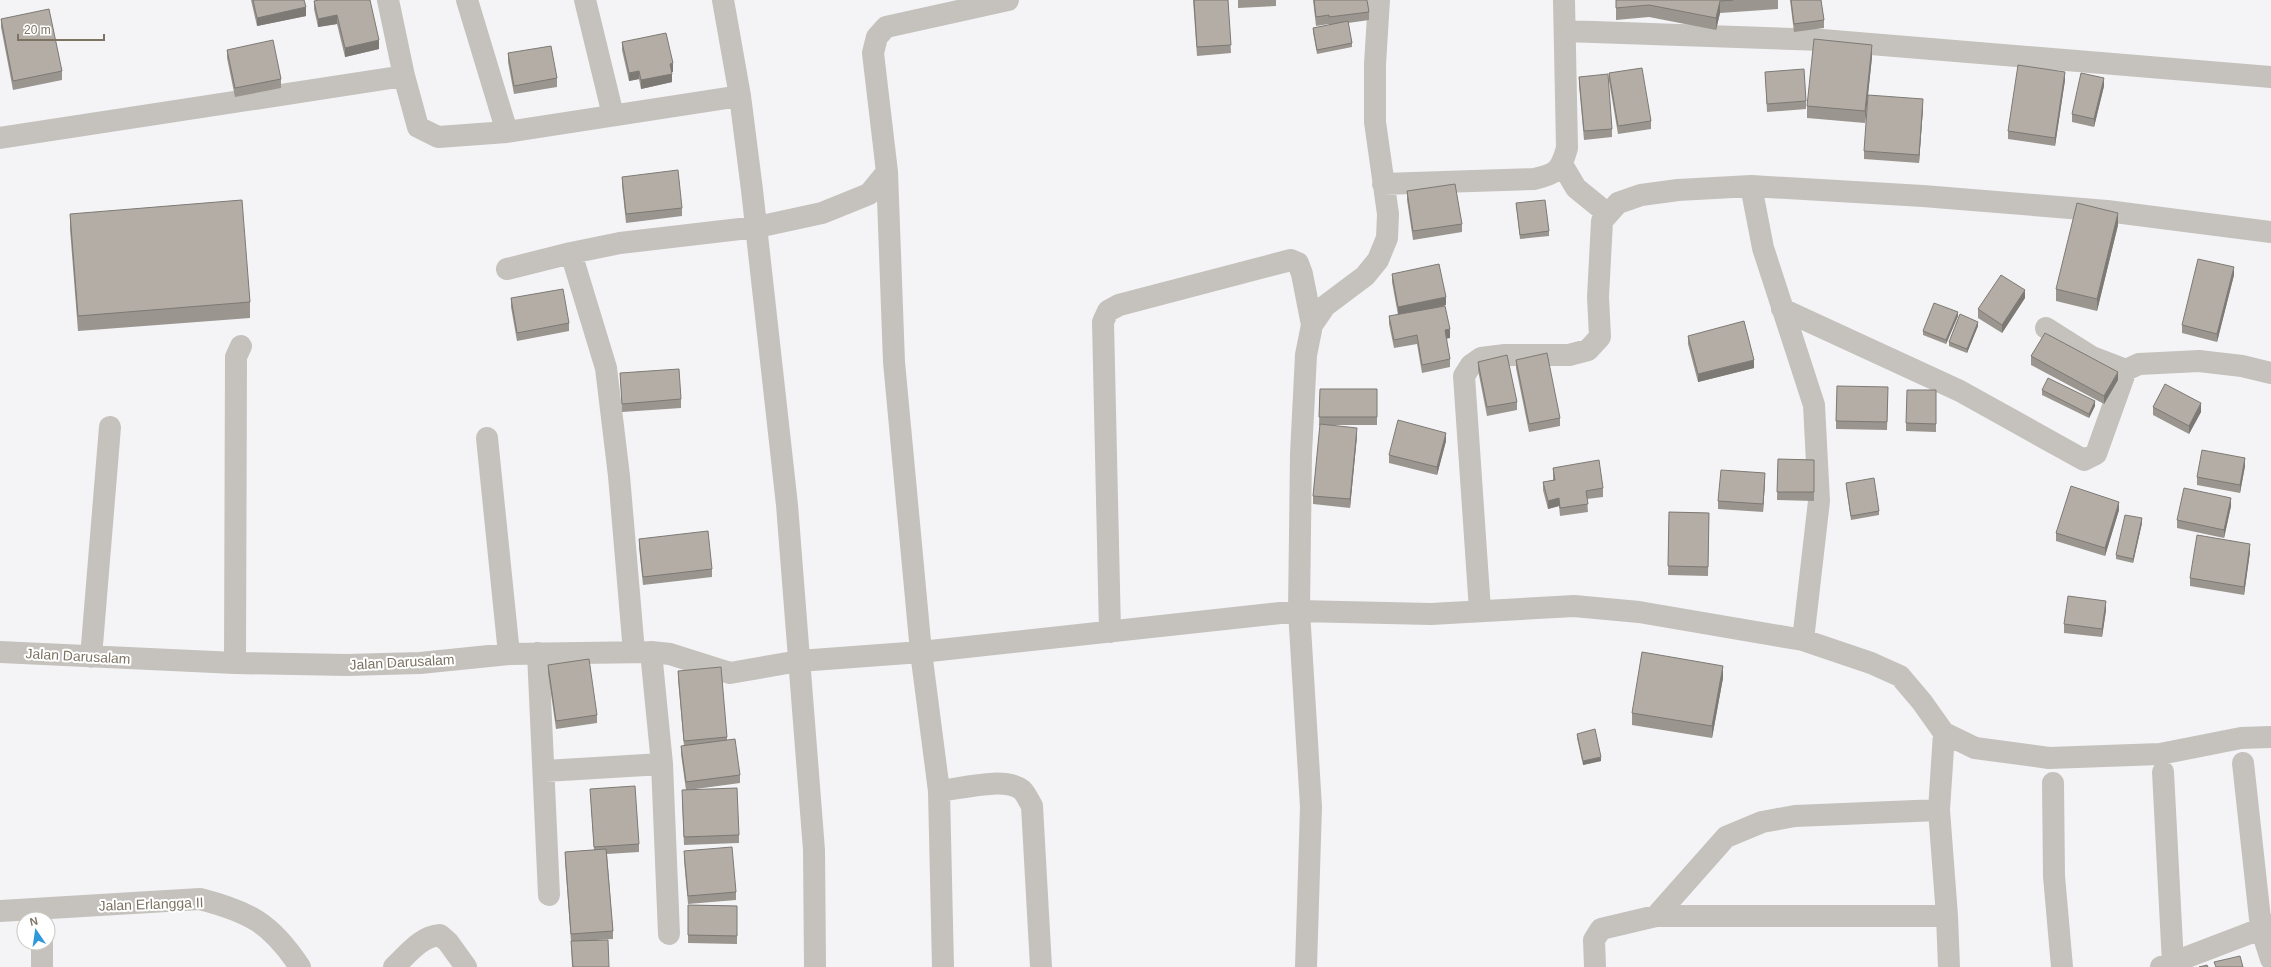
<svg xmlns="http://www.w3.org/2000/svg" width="2271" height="967" font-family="Helvetica,sans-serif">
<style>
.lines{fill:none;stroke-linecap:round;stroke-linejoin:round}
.street{stroke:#c5c2bd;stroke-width:22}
.wall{fill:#9a958e}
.shaded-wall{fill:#7d7974}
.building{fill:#b3ada5;stroke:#7d7974}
.labels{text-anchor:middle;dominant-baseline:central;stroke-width:4;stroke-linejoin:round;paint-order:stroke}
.street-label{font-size:14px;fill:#7d7363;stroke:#fff}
</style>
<rect width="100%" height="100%" fill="#f4f4f7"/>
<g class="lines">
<path class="street" d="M388 0 404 76 418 127 438 137 507 132 740 96
M467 0 507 132
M585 0 613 115
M723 0 740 96 752 190 787 505 814 850 815 967
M1565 31 1822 40 2271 77
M0 138 404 76
M1563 166 1576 188 1608 214
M1383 184 1534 179C1557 174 1561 170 1567 148L1564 0
M1751 186 1763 248 1814 405 1819 501 1803 640
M571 253 620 243 757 227 822 213 869 194 887 172
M507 269 571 253 606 368 619 476 634 652
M1782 309 1960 391 2084 460 2096 454 2126 370 2139 364 2199 361 2242 366 2271 373
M2046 328 2092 357 2126 370
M487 438 509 654
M1480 610 1464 376 1471 365 1481 358 1505 355H1569L1588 350 1600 337 1598 297 1602 221 1618 203 1641 195 1678 190 1751 186 1923 196 2107 211 2271 232
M1110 632 1103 322 1108 311 1119 305 1291 260 1298 263 1302 274 1312 325
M0 652 235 663 347 665 420 663 509 654 651 652 670 654 730 673 799 661 921 652 1299 611 1431 614 1574 606 1639 612 1803 640 1871 663 1900 676 1922 702 1944 733 1975 748 2049 758 2160 754 2241 738 2271 737
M651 652 662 764 669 934
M538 653 549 895
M91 657 110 427
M235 663 236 357 241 346
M1944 733 1939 810 1947 916 1949 967
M2243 763 2261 928 2271 959
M545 771 662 764
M2163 772 2173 964
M2053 783 2054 876 2062 967
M939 791C960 789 1005 776 1022 790 1026 794 1029 801 1032 806L1041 967
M0 911 200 899C250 912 271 923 300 967
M1656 916 1726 837 1762 822 1795 816 1939 810
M42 943V967
M394 967C407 955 421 936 440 935L448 942 466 967
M943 967 939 791 921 652 894 362 887 172 873 53 877 37 886 27 1008 0
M1306 967 1311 807 1299 611 1301 454 1306 355 1312 325 1325 306 1365 276 1378 260 1387 238 1388 214 1375 122V64L1379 0
M1595 967 1594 940 1601 929 1656 916H1947
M2161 967 2271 925"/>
</g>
<path class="wall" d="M251 0H304L306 16 257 26Z
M319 0 379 49 345 57 337 24 318 27 314 9V1Z
M1193 0H1228L1231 53 1197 56Z
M1238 0H1276V6L1238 8Z
M1313 0H1367L1369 12V20L1348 23 1352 43V47L1317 54 1313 32V28L1329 25V24L1316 26Z
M1616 0H1778V9L1720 13 1716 30 1649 17 1616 20Z
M1790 0H1821L1824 20V28L1794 32Z
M1 19 62 71V80L13 90 1 27Z
M622 42 673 72H671L672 82 641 89 639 79 629 81 622 50Z
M227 50 281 79V88L235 97 227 58Z
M508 53 557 78V87L514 94 508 62Z
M1872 57 1865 123 1807 118V106Z
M1765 72 1806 101V109L1767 112Z
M1609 73 1651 121V129L1618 134 1609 81Z
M1579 77 1612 129V137L1584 140 1579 85Z
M2065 80 2055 146 2008 139V131Z
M2104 86 2094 127 2072 122V114Z
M1923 108 1919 163 1864 159V151Z
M622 177 682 208V216L626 223 622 185Z
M1407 191 1462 224V232L1413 240 1407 200Z
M1516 203 1549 231V236L1520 239Z
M70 214 250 302V318L78 331 70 229Z
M2118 225 2097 311 2056 301V289Z
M1392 274 1446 305 1441 307 1450 338H1446L1450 359V367L1422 373 1417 344 1394 348 1389 324V316L1398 315 1392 282Z
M2234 275 2217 342 2182 333V325Z
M511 298 569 323V331L517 341 511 307Z
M2025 298 2002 333 1978 318V309Z
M1958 316 1946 344 1923 335V331Z
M1978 326 1967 353 1949 346V342Z
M1688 336 1754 368 1698 382 1688 344Z
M2031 356 2118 380 2104 404 2031 365Z
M1516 360 1560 418V426L1529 432 1516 368Z
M1478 362 1517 402V410L1487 416 1478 370Z
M620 373 681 399V408L622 412Z
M1320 389H1377V425H1330L1357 436 1350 508 1313 504V496L1320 425H1319Z
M1936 390V432L1906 431V423Z
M2042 390 2095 406 2089 418 2042 395Z
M1888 395 1887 430 1836 429V421Z
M2153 407 2201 412 2189 434 2153 415Z
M1446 441 1437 475 1389 463V455Z
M1778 459 1814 460V501L1777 500Z
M2245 466 2240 493 2197 485V477Z
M1553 468 1603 488V497L1587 499 1588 512 1560 516 1559 506 1548 509 1543 490V482L1553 480Z
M1765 481 1763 512 1718 509V501Z
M1846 483 1879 511V515L1851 520 1846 487Z
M2231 506 2224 538 2177 528V520Z
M2119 510 2105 556 2056 541V533Z
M1669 512 1709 513 1708 576 1668 575Z
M2142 523 2133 563 2116 559V555Z
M639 539 712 569V577L643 585 639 547Z
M2250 552 2244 595 2190 586V578Z
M2106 610 2102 637 2064 633V624Z
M548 665 597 715V723L556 729 548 673Z
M678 671 727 737V740L740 775V783L688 790 739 835V843L684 845 682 799 686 790 681 754V746H684L678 679Z
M1723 678 1712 738 1632 725V713Z
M1577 734 1601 761 1583 765 1577 738Z
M590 789 639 844V852L607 854 613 931V939L597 940 609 967H572L571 942 565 861V852L594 850Z
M684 851 736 892V900L688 904 684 860Z
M688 905 737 906V944L688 943Z"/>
<path class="shaded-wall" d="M1720 1V13L1716 30V18Z
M306 7V16L257 26V18Z
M337 15V24L318 27V19Z
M379 40V49L345 57V48Z
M1872 45V57L1865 123V111Z
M673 63V72H670V64Z
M639 71V79L629 81V73Z
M2065 72V80L2055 146V138Z
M672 74V82L641 89V80Z
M2104 78V86L2094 127V119Z
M1923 99V108L1919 163V155Z
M2118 213V225L2097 311V299Z
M2234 267V275L2217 342V334Z
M2025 290V298L2002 333V325Z
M1446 297V305L1398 316V307Z
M1958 312V316L1946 344V340Z
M1978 322V326L1967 353V349Z
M1450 329V338L1445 339V330Z
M1754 360V368L1698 382V374Z
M2118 372V380L2104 404V396Z
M2095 401V406L2089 418V414Z
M2201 403V412L2189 434V426Z
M1357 428V436L1350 508V499Z
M1446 433V441L1437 475V467Z
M2245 458V466L2240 493V485Z
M1765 473V481L1763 512V504Z
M1559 498V506L1548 509V501Z
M2231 498V506L2224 538V530Z
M2119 502V510L2105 556V548Z
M2142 518V523L2133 563V559Z
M2250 544V552L2244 595V587Z
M2106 601V610L2102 637V629Z
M1723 666V678L1712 738V726Z
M1601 757V761L1583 765V761Z"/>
<path class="building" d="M253 0H304L306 7 257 18Z
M319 0H370L379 40 345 48 337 15 318 19 314 1Z
M1194 0H1228L1231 45 1197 47Z
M1314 0H1367L1369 12 1329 17V15L1316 17Z
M1616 0H1733L1720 1 1716 18 1649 5 1616 8Z
M1791 0H1821L1824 20 1794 24Z
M49 9 62 71 13 81 1 19Z
M1348 21 1352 43 1317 50 1313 28Z
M666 33 673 63 670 64 672 74 641 80 639 71 629 73 622 42Z
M1814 39 1872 45 1865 111 1807 106Z
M273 40 281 79 235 88 227 50Z
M551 46 557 78 514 86 508 53Z
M2018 65 2065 72 2055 138 2008 131Z
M1642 68 1651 121 1618 126 1609 73Z
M1804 69 1806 101 1767 104 1765 72Z
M2081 73 2104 78 2094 119 2072 114Z
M1608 74 1612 129 1584 131 1579 77Z
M1868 95 1923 99 1919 155 1864 151Z
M678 170 682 208 626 214 622 177Z
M1455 184 1462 224 1413 231 1407 191Z
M242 200 250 302 78 316 70 214Z
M1545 200 1549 231 1520 235 1516 203Z
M2077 203 2118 213 2097 299 2056 289Z
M2198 259 2234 267 2217 334 2182 325Z
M1439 264 1446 297 1398 307 1392 274Z
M2001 275 2025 290 2002 325 1978 309Z
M563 289 569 323 517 333 511 298Z
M1934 303 1958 312 1946 340 1923 331Z
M1445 306 1450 329 1445 330 1450 359 1422 365 1417 335 1394 340 1389 316Z
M1960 314 1978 322 1967 349 1949 342Z
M1744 321 1754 360 1698 374 1688 336Z
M2045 333 2118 372 2104 396 2031 356Z
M1547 353 1560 418 1529 424 1516 360Z
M1507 355 1517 402 1487 407 1478 362Z
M679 369 681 399 622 404 620 373Z
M2048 378 2095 401 2089 414 2042 390Z
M2165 384 2201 403 2189 426 2153 407Z
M1837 386 1888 387 1887 422 1836 421Z
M1320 389H1377V417H1319Z
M1907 390H1936V424L1906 423Z
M1398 420 1446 433 1437 467 1389 455Z
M1320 424 1357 428 1350 499 1313 496Z
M2202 450 2245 458 2240 485 2197 477Z
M1778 459 1814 460V492H1777Z
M1599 460 1603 488 1586 491 1588 504 1560 508 1559 498 1548 501 1543 482 1555 480 1553 468Z
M1721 470 1765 473 1763 504 1718 501Z
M1874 478 1879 511 1851 516 1846 483Z
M2071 486 2119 502 2105 548 2056 533Z
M2184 488 2231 498 2224 530 2177 520Z
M1669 512 1709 513 1708 567 1668 566Z
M2125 515 2142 518 2133 559 2116 555Z
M708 531 712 569 643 577 639 539Z
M2197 535 2250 544 2244 587 2190 578Z
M2068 596 2106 601 2102 629 2064 624Z
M1642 652 1723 666 1712 726 1632 713Z
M589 659 597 715 556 721 548 665Z
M721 667 727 737 684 741 678 671Z
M1595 729 1601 757 1583 761 1577 734Z
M735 739 740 775 686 782 681 746Z
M635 786 639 844 594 847 590 789Z
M737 788 739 835 684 837 682 790Z
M732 847 736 892 688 896 684 851Z
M606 849 613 931 571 934 565 852Z
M688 905 737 906V936L688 935Z
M608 940 609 967H573L571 941Z
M2240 956 2243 967H2216L2214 962Z
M2207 965 2208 967H2199Z"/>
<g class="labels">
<g class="street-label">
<text transform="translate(78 656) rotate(3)">Jalan Darusalam</text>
<text transform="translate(402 662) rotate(-3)">Jalan Darusalam</text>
<text transform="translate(151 904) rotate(-2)">Jalan Erlangga II</text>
</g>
</g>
<g transform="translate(36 931) rotate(347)"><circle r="19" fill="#ffffff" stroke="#cbc7c1"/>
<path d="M0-3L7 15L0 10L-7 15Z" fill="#2f97dc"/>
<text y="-6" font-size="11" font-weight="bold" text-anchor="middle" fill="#7d7363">N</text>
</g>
<path d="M18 34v6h86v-6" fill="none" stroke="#7d7363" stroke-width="2"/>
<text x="24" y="34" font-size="12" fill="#7d7363" stroke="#ffffff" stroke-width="3" paint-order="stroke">20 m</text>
</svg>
